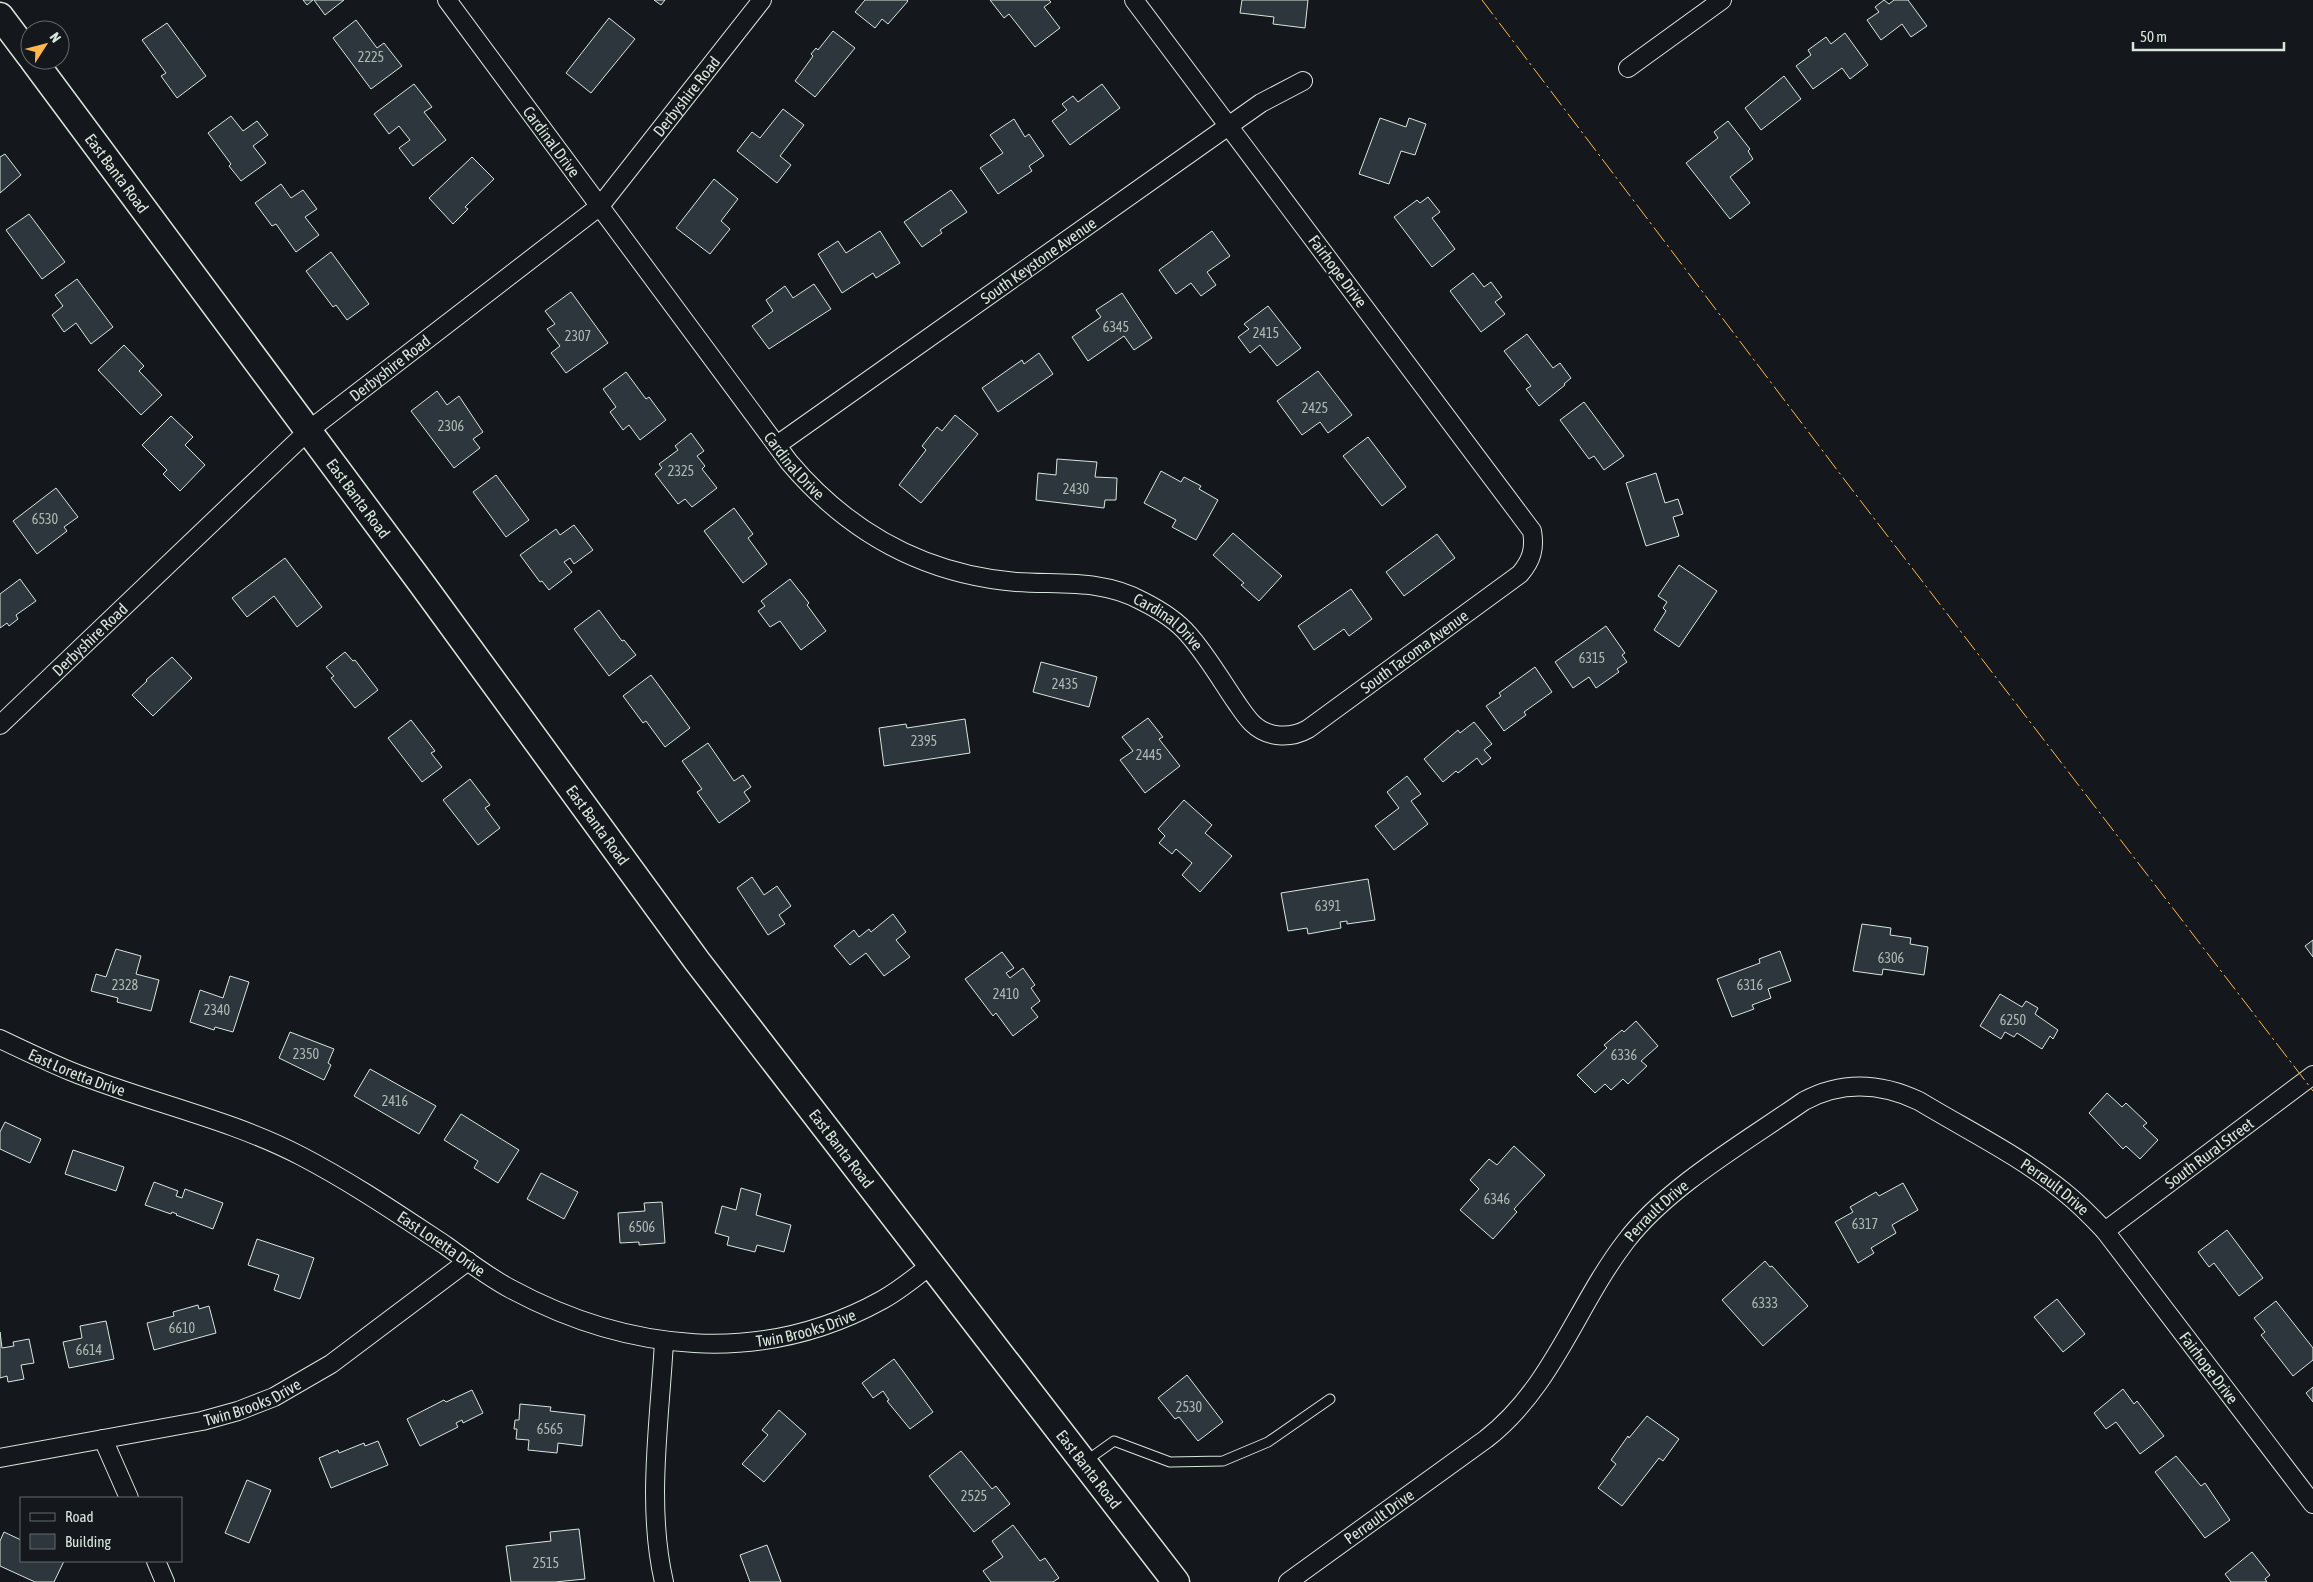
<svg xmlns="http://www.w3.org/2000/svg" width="2313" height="1582" font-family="'Asap Condensed',sans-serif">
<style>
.building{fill:#2c363c;stroke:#d8e6dc}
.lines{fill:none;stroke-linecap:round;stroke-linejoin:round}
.lane-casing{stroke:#d8e6dc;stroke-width:11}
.street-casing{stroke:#d8e6dc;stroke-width:20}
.secondary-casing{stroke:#d8e6dc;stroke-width:29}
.lane{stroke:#14181c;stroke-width:9}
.street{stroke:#14181c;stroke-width:18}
.secondary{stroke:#14181c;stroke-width:26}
.power{stroke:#ffb74d;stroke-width:1;stroke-dasharray:18 4 2.5 4;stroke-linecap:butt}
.labels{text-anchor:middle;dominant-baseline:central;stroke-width:4;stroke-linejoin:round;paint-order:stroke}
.number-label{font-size:14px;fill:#adbab4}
.street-label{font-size:16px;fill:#d8e6dc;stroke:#14181c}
</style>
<rect width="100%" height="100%" fill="#14181c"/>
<path class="building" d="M303 0H313L307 5Z
M314 0H344L325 15Z
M654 0H665L661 5Z
M865 0H907L908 1 888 24 882 19 875 28 855 12Z
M990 0H1049L1051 2 1044 7 1060 28 1035 47 1009 14 1004 18Z
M1242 0H1308L1305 28 1273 24 1274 17 1240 13Z
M1884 0 1889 4 1894 0H1908L1927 26 1911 37 1902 24 1881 40 1867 20 1879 12 1875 7Z
M609 18 635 39 591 93 566 73Z
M356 20 377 48 384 43 402 66 371 89 333 38Z
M167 23 206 76 177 98 161 76 166 73 142 40Z
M833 31 855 48 815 97 795 81 813 56 811 54 816 48 818 50Z
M1845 33 1868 65 1850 79 1842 68 1813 89 1796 66 1811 55 1808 50 1826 37 1831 44Z
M1784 76 1801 99 1761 130 1745 108Z
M414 84 432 107 424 112 446 140 413 166 399 148 410 140 399 126 389 134 374 114Z
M1102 84 1120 108 1070 145 1052 121 1067 110 1062 104 1073 96 1078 102Z
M783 109 804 125 780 156 791 165 777 183 737 151 752 132 760 138Z
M231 116 243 131 257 121 268 135 253 146 266 163 241 181 229 166 231 164 208 133Z
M1380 118 1406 127 1409 118 1426 124 1415 155 1401 151 1389 184 1359 174Z
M1014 119 1025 137 1029 134 1044 156 1029 166 1032 171 998 194 980 168 1003 153 990 135Z
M1728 121 1750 149 1748 151 1753 159 1730 177 1750 203 1730 219 1686 163 1718 138 1714 132Z
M5 154 21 175 0 193V157Z
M472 157 494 179 465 207 468 209 453 224 429 198Z
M714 179 738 199 721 221 730 229 710 254 676 228Z
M281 184 291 198 303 190 317 209 305 217 319 235 296 252 276 224 272 226 255 203Z
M951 190 967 212 940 230 942 233 922 247 904 222Z
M1428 197 1440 212 1432 218 1455 249 1432 267 1394 217 1417 200 1420 203Z
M29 214 65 262 42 279 6 230Z
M880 231 900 263 876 278 873 273 842 293 818 254 838 241 846 253Z
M1212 231 1230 256 1207 272 1216 285 1201 296 1191 283 1176 294 1159 270Z
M331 252 369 304 347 320 336 305 333 307 306 271Z
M1473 273 1484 287 1491 282 1502 297 1495 302 1505 314 1481 332 1450 291Z
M77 279 113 327 91 344 76 323 64 332 52 315 63 306 55 295Z
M814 284 831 309 769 349 752 326 773 311 766 300 785 286 793 298Z
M571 292 608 343 566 373 551 353 560 346 547 329 555 324 545 311Z
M1122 293 1152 338 1134 350 1124 336 1088 361 1072 337 1101 317 1096 310Z
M1268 306 1301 348 1277 366 1260 345 1250 353 1238 337 1249 329 1244 324Z
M1527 334 1553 368 1560 363 1571 378 1564 384 1565 385 1539 406 1526 389 1531 386 1504 351Z
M124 345 144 366 139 371 162 395 141 415 98 370Z
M1039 353 1053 374 998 412 982 388 1022 360 1024 364Z
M1318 371 1352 415 1328 433 1320 422 1302 435 1277 401Z
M626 372 646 399 649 397 666 420 640 440 629 425 623 430 610 412 616 407 603 389Z
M437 391 447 405 459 396 483 432 473 439 480 448 454 468 411 411Z
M1584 402 1624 456 1604 470 1594 456 1589 459 1560 420Z
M955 415 978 434 921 503 899 485 926 450 922 446 937 427 942 431Z
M171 416 193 437 185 445 205 465 180 491 163 474 167 470 142 445Z
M691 433 704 451 697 456 705 466 702 469 717 488 692 507 685 499 678 504 655 474 662 468 659 464 678 450 675 446Z
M1368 437 1406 487 1382 506 1343 456Z
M1057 459 1097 462 1095 477 1117 478 1116 500H1105L1104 508 1036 500 1038 473 1056 475Z
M1161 471 1181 482 1184 477 1201 486 1199 489 1218 500 1196 540 1172 527 1176 520 1144 503Z
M1656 473 1665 503 1678 499 1683 514 1673 517 1679 536 1646 546 1626 483Z
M496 475 529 520 506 537 473 492Z
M56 488 78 517 64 527 67 531 37 554 13 521Z
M734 508 753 534 748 538 767 564 743 583 704 531Z
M574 525 593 550 574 564 570 558 564 562 572 572 549 590 542 581 540 582 520 555 556 529 560 535Z
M1233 533 1282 576 1259 601 1241 585 1244 583 1213 555Z
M1437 534 1455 558 1404 596 1386 572Z
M285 558 322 607 297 627 274 596 247 617 232 598Z
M1679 565 1717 591 1679 647 1654 630 1666 611 1663 608 1667 602 1658 596Z
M20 579 36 601 16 615 18 619 9 626 7 623 0 628V594Z
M790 579 809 603 807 605 826 631 801 650 780 621 770 627 758 611 765 606 761 601Z
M1351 589 1372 619 1349 636 1344 629 1314 650 1298 626Z
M599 610 622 641 624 640 636 655 609 676 574 629Z
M1606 626 1625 653 1622 655 1627 662 1617 669 1619 672 1596 688 1589 677 1573 688 1555 662Z
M345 652 353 661 355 660 378 690 355 708 331 678 334 676 326 667Z
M172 657 192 678 153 716 132 695 147 681 146 680Z
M1041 662 1097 677 1089 707 1033 692Z
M1535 667 1552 692 1524 712 1526 715 1504 731 1486 706 1501 696 1499 693Z
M651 675 690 728 665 747 646 721 643 723 623 696Z
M1148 718 1163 737 1159 739 1180 766 1145 793 1120 760 1133 751 1122 737Z
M965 719 970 753 884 766 879 728 906 724 907 728Z
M411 720 435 751 431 753 442 767 422 782 388 738Z
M1474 722 1492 744 1484 750 1491 758 1482 765 1477 758 1458 773 1456 771 1443 782 1424 759 1458 730 1460 733Z
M708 743 734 781 743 775 751 787 744 792 750 801 719 823 697 792 702 789 682 761Z
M1407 776 1421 794 1411 801 1428 824 1394 850 1375 826 1399 808 1387 792Z
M470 779 490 805 485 808 500 828 478 845 443 800Z
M1184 800 1212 825 1205 833 1232 856 1200 892 1182 875 1192 863 1176 849 1172 854 1159 843 1165 836 1158 829Z
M752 877 764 895 777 886 791 906 779 915 785 924 768 935 737 888Z
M1368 879 1375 920 1347 924V921L1340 922 1341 928 1308 934 1307 928 1288 931 1281 893Z
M893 914 906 932 896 940 910 957 884 976 866 953 850 965 834 946 854 930 859 937 869 929 871 932Z
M1862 924 1891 928 1890 935 1911 938 1910 944 1928 947 1924 975 1883 969 1882 975 1853 971Z
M2313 940V957L2305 946Z
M116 949 141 956 136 974 159 980 151 1011 117 1002 118 998 91 991 96 974 106 977Z
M1780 951 1791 981 1768 989 1771 998 1752 1005 1754 1009 1732 1017 1717 979 1760 963 1759 959Z
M1002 952 1014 968 1006 973 1010 978 1023 968 1035 985 1031 988 1040 1001 1031 1008 1038 1017 1013 1036 996 1013 993 1016 965 979Z
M230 976 249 982 233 1032 215 1027 214 1030 190 1022 200 990 223 998Z
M2000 994 2022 1007 2026 1001 2038 1008 2035 1014 2058 1030 2053 1039 2050 1036 2042 1049 2017 1033 2014 1037 2005 1032 2001 1039 1980 1026Z
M1636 1021 1658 1046 1641 1061 1647 1066 1628 1084 1623 1079 1611 1090 1605 1084 1595 1093 1577 1075 1607 1048 1604 1045 1622 1030 1624 1032Z
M290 1032 334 1049 328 1063 331 1065 324 1080 279 1058Z
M370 1069 436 1106 419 1134 354 1096Z
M2107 1093 2122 1107 2126 1103 2147 1123 2143 1126 2158 1140 2140 1159 2126 1146 2123 1149 2089 1113Z
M461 1114 519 1150 498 1183 474 1168 478 1161 444 1140Z
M5 1122 41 1139 30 1163 0 1149V1132Z
M1514 1146 1545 1175 1514 1209 1517 1212 1493 1239 1460 1210 1479 1189 1470 1180 1489 1159 1497 1165Z
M73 1150 124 1167 116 1191 65 1174Z
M541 1173 578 1192 564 1219 527 1199Z
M154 1182 178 1191 176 1196 182 1198 185 1189 223 1203 213 1229 176 1215 177 1214 172 1212 171 1214 145 1205Z
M1903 1183 1918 1210 1892 1225 1896 1233 1871 1248 1874 1253 1858 1263 1835 1222 1853 1212 1850 1207 1876 1192 1879 1196Z
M741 1188 761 1194 756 1215 791 1225 784 1252 757 1245 755 1252 727 1245 729 1237 715 1233 722 1206 736 1210Z
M662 1202 665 1243 639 1245V1242L620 1243 618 1213 645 1211 644 1203Z
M2227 1230 2263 1278 2239 1296 2214 1263 2209 1267 2198 1252Z
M257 1239 314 1258 300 1299 274 1290 279 1275 248 1265Z
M1765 1261 1770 1267 1772 1266 1808 1306 1763 1346 1722 1300Z
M2057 1299 2085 1334 2063 1352 2034 1317Z
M2276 1301 2313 1348V1360L2293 1376 2261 1335 2265 1332 2254 1318Z
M198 1305 199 1309 209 1306 216 1333 154 1350 147 1323 174 1316 173 1312Z
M106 1321 114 1359 69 1368 63 1342 82 1338 80 1326Z
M0 1332 2 1348 14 1346 13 1342 29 1339 34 1363 21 1365 24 1379 8 1382 7 1376 0 1378Z
M894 1359 933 1412 910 1429 887 1401 889 1400 883 1391 873 1398 862 1383Z
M1187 1375 1223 1422 1198 1441 1179 1417 1175 1419 1158 1398Z
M2313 1387V1402L2306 1393Z
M2123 1389 2134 1404 2137 1401 2164 1436 2140 1454 2116 1422 2106 1429 2094 1413Z
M472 1390 483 1413 463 1423 462 1420 456 1423 458 1427 420 1446 407 1419 444 1400 446 1402Z
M520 1404 551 1407 550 1411 585 1415 582 1446 558 1443 557 1453 528 1450 529 1440 516 1439 517 1429H514L515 1420H519Z
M779 1410 806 1434 764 1482 742 1464 768 1435 762 1430Z
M1647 1416 1679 1439 1663 1461 1659 1458 1622 1506 1598 1488 1616 1464 1611 1460 1628 1436 1629 1438Z
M378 1441 388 1465 331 1488 319 1458 338 1450 339 1453 364 1443 365 1446Z
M961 1451 992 1489 996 1486 1010 1504 974 1532 929 1476Z
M2176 1456 2201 1486 2205 1483 2230 1520 2205 1538 2155 1472Z
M247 1480 271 1490 249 1543 225 1533Z
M1013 1525 1040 1561 1045 1558 1059 1578 1053 1582H991L983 1571 1003 1557 992 1541Z
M579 1529 585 1579 555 1582H511L506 1546 551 1541 550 1532Z
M4 1532 21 1540V1561H64L54 1582H35L0 1566V1541Z
M767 1545 781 1582H750L740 1555Z
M2252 1552 2270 1575 2265 1579 2267 1582H2231L2225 1574Z"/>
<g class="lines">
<defs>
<path id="lane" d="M1086 1461 1114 1441 1170 1462 1223 1461 1268 1442 1330 1399"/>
<g id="street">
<path id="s1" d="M447 0 789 462C849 533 923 574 1016 582 1060 585 1103 579 1142 601 1158 609 1176 620 1188 634 1206 654 1221 680 1236 702 1241 709 1246 717 1252 723 1267 738 1290 739 1308 729L1520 574C1532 560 1535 548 1532 531L1134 0"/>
<path d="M1628 68 1722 0"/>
<path id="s2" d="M777 445 1261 103 1303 81"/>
<path id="s3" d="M0 725 308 431 600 206 762 0"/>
<path id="s4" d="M0 1039C23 1050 46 1061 70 1071 146 1102 228 1118 301 1156 351 1182 398 1214 445 1245 466 1260 487 1276 509 1288 627 1352 761 1367 882 1300 900 1290 916 1277 932 1264"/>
<path id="s5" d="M2105 1231 2313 1075"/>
<path d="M664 1341C660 1419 646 1505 664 1582"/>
<path d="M103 1439 129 1498"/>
<path id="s6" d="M0 1458 202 1421 238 1411 274 1397 331 1364 468 1261"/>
<path d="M156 1561 165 1582"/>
<path id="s7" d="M1288 1582 1486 1439C1553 1387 1576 1306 1626 1241 1668 1186 1747 1141 1804 1101 1843 1080 1881 1083 1919 1101 1967 1130 2020 1156 2063 1191 2078 1203 2092 1217 2105 1231L2313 1504"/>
</g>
<g id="secondary">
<path d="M0 16 30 56"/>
<path id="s8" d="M33 60 422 584 697 961 1176 1582"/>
</g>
</defs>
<use href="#lane" class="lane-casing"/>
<use href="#street" class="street-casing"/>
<use href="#secondary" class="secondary-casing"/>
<use href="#lane" class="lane"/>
<use href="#street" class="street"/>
<use href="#secondary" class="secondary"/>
<path class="power" d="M1482 0 1850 487 2313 1091"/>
</g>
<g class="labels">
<g class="number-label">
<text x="371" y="57">2225</text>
<text x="1116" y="327">6345</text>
<text x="1266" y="333">2415</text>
<text x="578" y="336">2307</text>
<text x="1315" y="408">2425</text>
<text x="451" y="426">2306</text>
<text x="681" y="471">2325</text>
<text x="1076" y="489">2430</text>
<text x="45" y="519">6530</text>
<text x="1592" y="658">6315</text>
<text x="1065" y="684">2435</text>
<text x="924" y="741">2395</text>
<text x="1149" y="755">2445</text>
<text x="1328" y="906">6391</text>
<text x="1891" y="958">6306</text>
<text x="125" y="985">2328</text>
<text x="1750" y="985">6316</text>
<text x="1006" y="994">2410</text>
<text x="217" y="1010">2340</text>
<text x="2013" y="1020">6250</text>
<text x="306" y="1054">2350</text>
<text x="1624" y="1055">6336</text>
<text x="395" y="1101">2416</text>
<text x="1497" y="1199">6346</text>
<text x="1865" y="1224">6317</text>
<text x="642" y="1227">6506</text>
<text x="1765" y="1303">6333</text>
<text x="182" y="1328">6610</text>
<text x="89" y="1350">6614</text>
<text x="1189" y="1407">2530</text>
<text x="550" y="1429">6565</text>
<text x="974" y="1496">2525</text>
<text x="546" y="1563">2515</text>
</g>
<g class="street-label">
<text stroke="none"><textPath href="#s3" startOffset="934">Derbyshire Road</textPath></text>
<text stroke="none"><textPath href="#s1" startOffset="176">Cardinal Drive</textPath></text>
<text stroke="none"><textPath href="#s8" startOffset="141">East Banta Road</textPath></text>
<text stroke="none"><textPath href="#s2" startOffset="320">South Keystone Avenue</textPath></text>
<text transform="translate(1338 271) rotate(53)">Fairhope Drive</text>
<text stroke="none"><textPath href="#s3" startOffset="529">Derbyshire Road</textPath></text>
<text stroke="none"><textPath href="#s1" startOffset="581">Cardinal Drive</textPath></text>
<text stroke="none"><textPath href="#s8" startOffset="546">East Banta Road</textPath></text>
<text stroke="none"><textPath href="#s1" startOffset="1001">Cardinal Drive</textPath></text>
<text stroke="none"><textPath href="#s3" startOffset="124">Derbyshire Road</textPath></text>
<text stroke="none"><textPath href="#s1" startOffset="1326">South Tacoma Avenue</textPath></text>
<text stroke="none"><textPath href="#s8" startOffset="951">East Banta Road</textPath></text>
<text stroke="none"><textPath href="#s4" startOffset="84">East Loretta Drive</textPath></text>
<text stroke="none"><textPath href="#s8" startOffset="1356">East Banta Road</textPath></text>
<text stroke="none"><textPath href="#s5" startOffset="130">South Rural Street</textPath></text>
<text stroke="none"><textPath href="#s7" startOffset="996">Perrault Drive</textPath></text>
<text stroke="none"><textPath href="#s7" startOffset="531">Perrault Drive</textPath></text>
<text stroke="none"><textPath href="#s4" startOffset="489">East Loretta Drive</textPath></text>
<text stroke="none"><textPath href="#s4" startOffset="878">Twin Brooks Drive</textPath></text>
<text stroke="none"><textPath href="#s7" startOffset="1235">Fairhope Drive</textPath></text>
<text stroke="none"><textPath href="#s6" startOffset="259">Twin Brooks Drive</textPath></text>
<text stroke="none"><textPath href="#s8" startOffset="1761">East Banta Road</textPath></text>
<text stroke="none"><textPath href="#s7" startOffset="112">Perrault Drive</textPath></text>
</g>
</g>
<rect x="20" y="1497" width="162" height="65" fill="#14181c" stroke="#626a69"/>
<rect x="30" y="1513" width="25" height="8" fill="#14181c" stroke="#626a69"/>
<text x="65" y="1522" font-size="15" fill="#d8e6dc">Road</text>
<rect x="30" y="1534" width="25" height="15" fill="#2c363c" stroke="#626a69"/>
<text x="65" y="1547" font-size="15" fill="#d8e6dc">Building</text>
<g transform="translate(45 45) rotate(54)"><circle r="24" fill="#14181c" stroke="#626a69"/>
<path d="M0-4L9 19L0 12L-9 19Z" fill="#ffb74d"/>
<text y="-8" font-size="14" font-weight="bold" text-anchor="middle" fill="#d8e6dc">N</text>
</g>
<path d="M2133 42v8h151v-8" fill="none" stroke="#d8e6dc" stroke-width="2.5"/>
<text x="2140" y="42" font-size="15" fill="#d8e6dc" stroke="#14181c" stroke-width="4" paint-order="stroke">50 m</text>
</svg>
